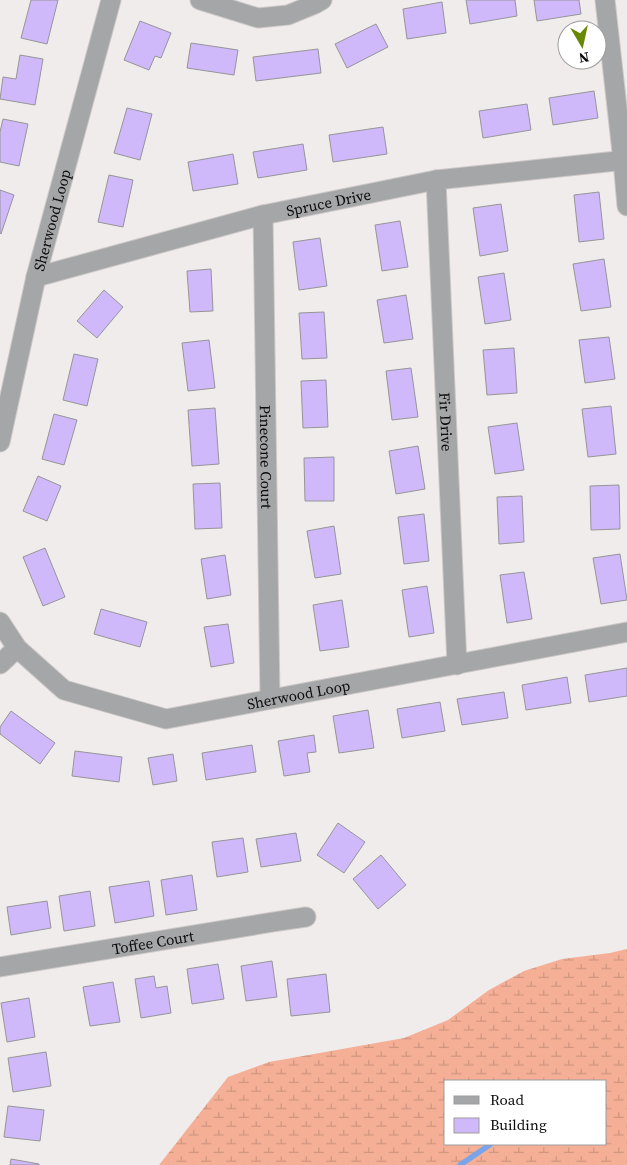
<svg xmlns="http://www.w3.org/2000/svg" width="627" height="1165" font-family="'Source Serif 4',serif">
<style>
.wetland{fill:url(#wetland-marsh);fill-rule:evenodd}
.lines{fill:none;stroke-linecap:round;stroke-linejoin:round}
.stream{stroke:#77a4eb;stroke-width:5.5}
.building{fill:#d0b9fa;stroke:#969598}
.street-casing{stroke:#ccc8c7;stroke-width:21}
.street{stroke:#a5a6a7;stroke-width:19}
.labels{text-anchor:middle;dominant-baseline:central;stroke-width:5;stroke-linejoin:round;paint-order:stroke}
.street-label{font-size:15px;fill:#0d0b0b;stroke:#fff}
</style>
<defs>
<pattern id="wetland-marsh" width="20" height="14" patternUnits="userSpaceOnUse" patternTransform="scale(1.25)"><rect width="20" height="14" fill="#f4af96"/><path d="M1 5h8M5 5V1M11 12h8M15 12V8" fill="none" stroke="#d09580"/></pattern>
</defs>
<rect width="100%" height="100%" fill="#f0eceb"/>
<path class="wetland" d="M627 949V1165H159L228 1077 269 1062 404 1038 448 1020 489 990 524 971 562 959 610 953ZM446 1081H606V1144H446Z"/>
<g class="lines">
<path class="stream" d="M460 1165 491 1144"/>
</g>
<path class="building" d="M31 0H58L47 44 21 38Z
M466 0H515L517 16 470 24Z
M534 0H579L581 14 537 21Z
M442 2 446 33 407 39 403 9Z
M140 21 171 33 161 58 155 56 149 70 124 60Z
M376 24 388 47 347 68 335 44Z
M191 43 238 50 234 75 187 68Z
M318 49 321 73 256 81 253 57Z
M20 55 43 59 35 105 0 99 3 77 16 79Z
M594 91 598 118 553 125 549 98Z
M527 104 531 130 483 138 479 111Z
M127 108 152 114 140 160 114 153Z
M3 119 28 124 19 166 0 162V132Z
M383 127 387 154 333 162 329 135Z
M303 144 307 170 258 178 253 152Z
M233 154 238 184 193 191 188 162Z
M109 175 133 180 123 227 98 222Z
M0 190 14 195 1 234 0 233Z
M599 192 604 239 579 242 574 195Z
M501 204 508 251 480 256 473 208Z
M400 221 408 267 382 271 375 225Z
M320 238 327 286 299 290 293 242Z
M604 259 611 307 581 311 573 264Z
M211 269 213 311 190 312 187 271Z
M504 273 511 320 485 324 478 277Z
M104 290 123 307 97 338 77 321Z
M406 295 413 339 384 343 377 300Z
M324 312 327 358 302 359 299 313Z
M609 337 615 379 585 383 579 340Z
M209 340 215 388 188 391 182 343Z
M514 348 517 393 487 395 483 350Z
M74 354 98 359 87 406 63 400Z
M411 368 418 417 392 420 386 371Z
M326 380 328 427 303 428 301 381Z
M611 406 616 454 588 457 582 409Z
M215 408 219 464 192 466 188 410Z
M54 414 77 420 64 465 42 459Z
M517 423 524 470 495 474 488 427Z
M418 446 425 489 396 494 389 451Z
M334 457V501H305L304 458Z
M38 476 61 486 47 521 23 511Z
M220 483 222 528 195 529 193 484Z
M619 485 620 529 591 530 590 486Z
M522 496 524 542 499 544 497 497Z
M424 514 429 561 404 564 398 517Z
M334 526 341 574 315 578 307 531Z
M45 548 65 597 43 606 23 557Z
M620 554 627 600 601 604 593 558Z
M225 555 231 595 207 599 201 559Z
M524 572 532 619 507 623 500 575Z
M427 586 434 633 409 637 402 590Z
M342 600 349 647 320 651 313 605Z
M101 609 147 622 140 647 94 634Z
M228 624 234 663 211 667 204 627Z
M627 668V696L589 702 585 675Z
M567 677 571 703 526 710 522 685Z
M504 692 508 718 462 725 457 699Z
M440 702 445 731 402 738 397 709Z
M368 710 374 748 339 753 333 716Z
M11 711 55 743 40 764 0 734V727Z
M314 735 316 752 307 753 310 772 284 776 278 741Z
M252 745 256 772 206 780 202 753Z
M75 751 122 757 119 782 72 776Z
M173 754 177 781 153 785 148 758Z
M338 823 365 842 344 873 317 855Z
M296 833 301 861 261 867 256 839Z
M243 838 248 872 217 877 212 842Z
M381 855 406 885 378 909 353 879Z
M192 875 197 910 166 915 161 880Z
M149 881 154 916 115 923 109 887Z
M90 891 95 926 64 931 59 896Z
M47 901 51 928 11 935 7 907Z
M272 961 277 997 246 1001 241 966Z
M218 964 224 999 192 1004 187 969Z
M326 974 330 1012 291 1016 287 979Z
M154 976 156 988 167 986 171 1013 141 1018 135 979Z
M113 982 120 1022 90 1026 83 987Z
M29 998 35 1037 7 1042 1 1003Z
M46 1052 51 1086 13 1092 8 1058Z
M8 1106 44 1110 40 1141 4 1137Z
M11 1159 39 1164V1165H10Z"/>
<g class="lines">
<defs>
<g id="street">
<path d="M200 0 258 18 288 15 315 4 322 0"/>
<path d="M605 0 623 161 627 206"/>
<path id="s1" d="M436 180 457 665"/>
<path id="s2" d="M263 215 270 699"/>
<path id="s3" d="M36 277 263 215 436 180 627 160"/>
<path id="s4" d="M0 442 36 277 111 0"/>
<path id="s5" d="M0 622 17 648 64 690 166 719 627 632"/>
<path d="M0 664 17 648"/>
<path id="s6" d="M0 967 273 922 306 917"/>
</g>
</defs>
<use href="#street" class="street-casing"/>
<use href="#street" class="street"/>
</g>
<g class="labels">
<g class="street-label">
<text stroke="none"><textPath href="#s3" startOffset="302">Spruce Drive</textPath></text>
<text stroke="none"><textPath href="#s4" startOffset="228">Sherwood Loop</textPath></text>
<text stroke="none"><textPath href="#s1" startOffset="242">Fir Drive</textPath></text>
<text stroke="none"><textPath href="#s2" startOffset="242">Pinecone Court</textPath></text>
<text stroke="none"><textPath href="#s5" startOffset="335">Sherwood Loop</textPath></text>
<text stroke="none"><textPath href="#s6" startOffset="155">Toffee Court</textPath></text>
</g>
</g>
<rect x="444" y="1080" width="162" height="65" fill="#ffffff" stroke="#9e9d9d"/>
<rect x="454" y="1096" width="25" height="8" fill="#a5a6a7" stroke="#9e9d9d"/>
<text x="490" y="1105" font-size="15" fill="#0d0b0b">Road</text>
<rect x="454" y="1118" width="25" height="15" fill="#d0b9fa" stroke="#9e9d9d"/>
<text x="490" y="1130" font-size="15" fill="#0d0b0b">Building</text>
<g transform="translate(582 45) rotate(171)"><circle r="24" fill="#ffffff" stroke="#9e9d9d"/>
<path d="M0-4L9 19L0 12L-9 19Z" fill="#688805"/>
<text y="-8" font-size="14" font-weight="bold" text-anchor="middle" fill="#0d0b0b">N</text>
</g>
</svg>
